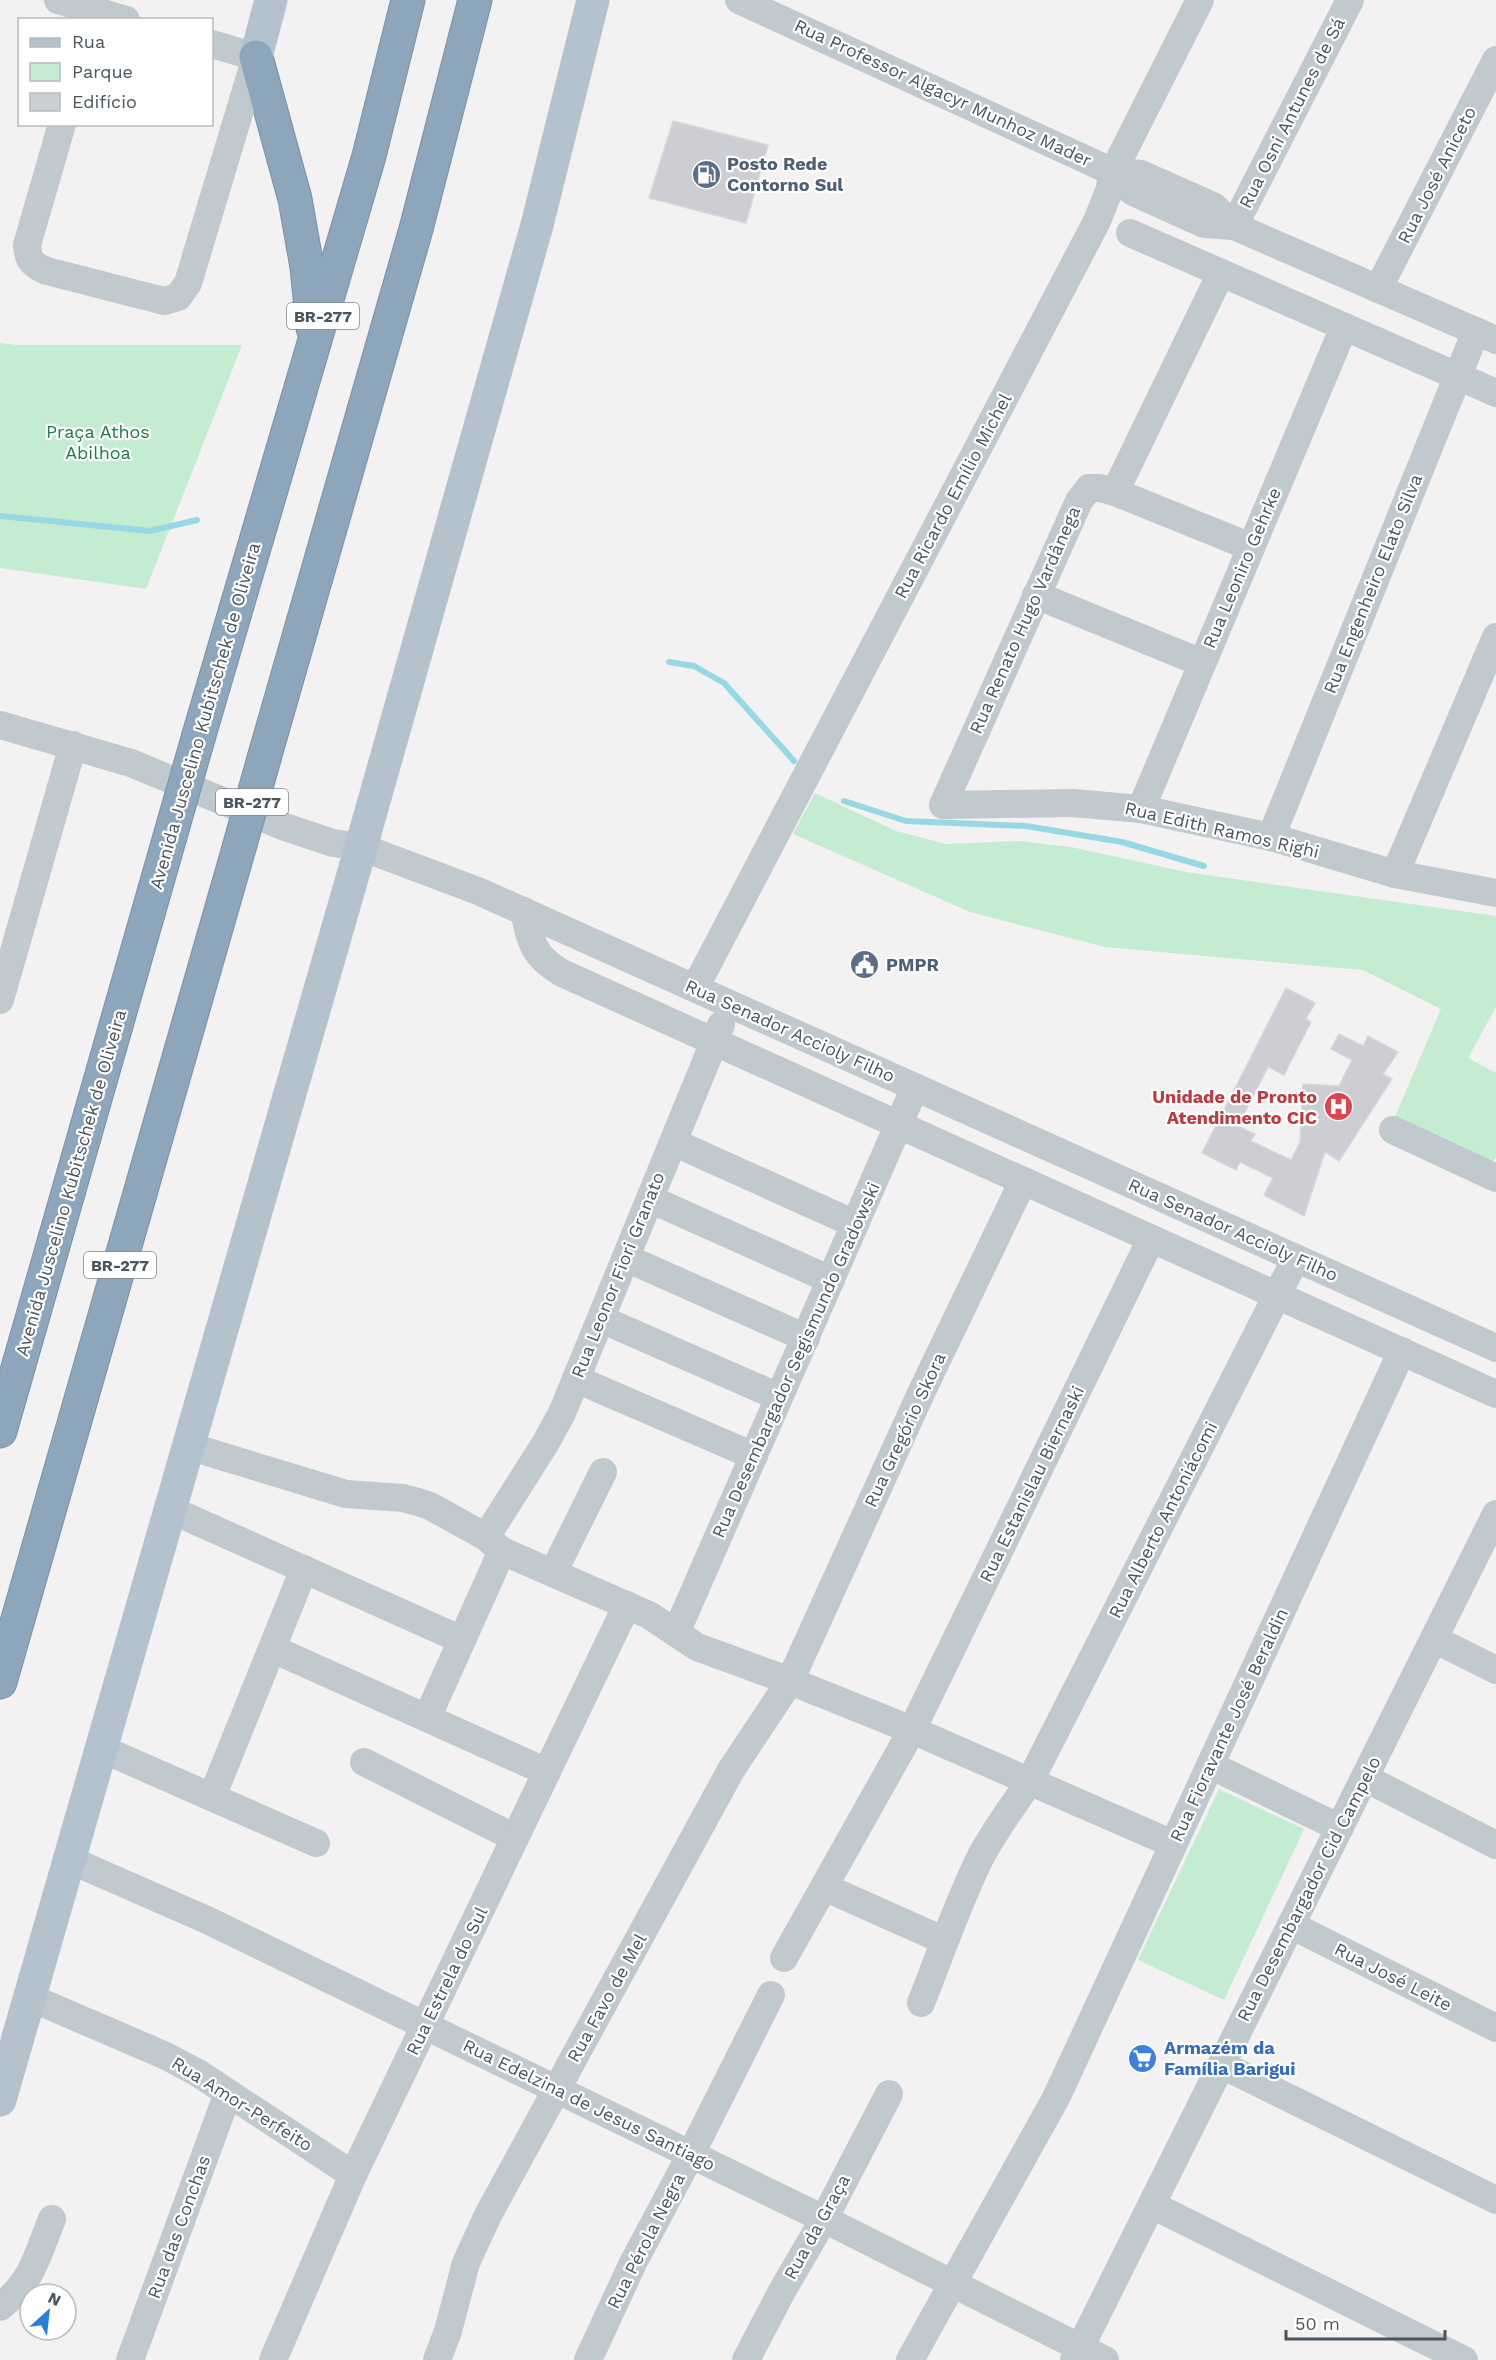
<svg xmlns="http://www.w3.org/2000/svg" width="1496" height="2360" viewBox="0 0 1496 2360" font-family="'Work Sans',sans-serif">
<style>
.green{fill:#c4ecd1}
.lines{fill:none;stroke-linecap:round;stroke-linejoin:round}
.stream{stroke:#95d9e5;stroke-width:6}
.building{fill:#ccced3;stroke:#d6d8dc;stroke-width:1.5}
.highway-casing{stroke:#7991a7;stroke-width:35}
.minor{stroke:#c0c9ce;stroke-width:28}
.major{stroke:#b3c2cd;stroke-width:33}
.highway{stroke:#8da6bb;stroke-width:33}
.highway-bridge-casing{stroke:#7991a7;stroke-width:35;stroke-linecap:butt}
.highway-bridge{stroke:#8da6bb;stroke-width:33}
.labels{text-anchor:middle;stroke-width:4.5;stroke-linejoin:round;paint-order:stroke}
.shield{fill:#fff;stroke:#80888e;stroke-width:1.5}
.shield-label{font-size:16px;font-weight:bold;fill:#4a555d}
.street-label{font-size:18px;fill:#4a555d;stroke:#fff}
.service-label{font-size:18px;font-weight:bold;fill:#4e5e75;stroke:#fff;text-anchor:start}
.park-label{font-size:18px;fill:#207a48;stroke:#fff}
.health-label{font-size:18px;font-weight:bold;fill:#be3a42;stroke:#fff;text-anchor:end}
.shop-label{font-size:18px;font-weight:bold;fill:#366cbe;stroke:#fff;text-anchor:start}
</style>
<rect width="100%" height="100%" fill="#f3f1f1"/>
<g class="green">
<path d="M0,343L17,345H242L146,589L0,568Z"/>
<path d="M815,793L896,831L946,844L1019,841L1071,847L1186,872L1496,916V1007L1468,1058L1496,1073V1157L1492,1165L1394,1119L1441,1009L1363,970L1105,947L970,912L793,834Z"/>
<path d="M1219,1789L1304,1829L1224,2000L1138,1960Z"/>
</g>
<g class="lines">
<g class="stream">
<path d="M0,516L150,531L197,520"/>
<path d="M669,662L694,666L724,683L794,761"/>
<path d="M844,801L906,821L1026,826L1122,842L1204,866"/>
</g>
</g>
<g class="building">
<path d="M673,121L768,145L746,223L649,198Z"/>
<path d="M1286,988L1315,1003L1306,1019L1311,1022L1284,1075L1268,1067L1238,1126L1255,1134L1251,1141L1291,1160L1300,1142L1303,1084L1339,1086L1352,1060L1331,1049L1339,1034L1363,1046L1368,1036L1398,1052L1383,1074L1392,1079L1339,1161L1325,1152L1304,1216L1264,1195L1273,1178L1240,1162L1236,1170L1202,1153Z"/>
</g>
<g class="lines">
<defs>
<g id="highway">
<path d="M256,57L295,199L307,267L313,328"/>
<path d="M199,735L369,156L408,0"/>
<path d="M265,755L416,229L475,0"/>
<path d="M0,1431L173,826"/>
<path d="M0,1682L239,848"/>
</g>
</defs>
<use href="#highway" class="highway-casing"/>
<g class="minor">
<path d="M58,0L126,20"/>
<path d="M739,0L1113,172L1141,174L1213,206L1234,226"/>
<path d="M62,124L27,245C28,260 33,266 47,271L164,301L178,297L188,283L256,57L212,44"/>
<path d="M1113,172L1133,192L1204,224L1234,226L1496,340"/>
<path d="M1234,226L1350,0"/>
<path d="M1130,233L1496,393"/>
<path d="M1221,273L1115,492L1100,488H1089L1079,501L943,805L1073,803L1141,809L1271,837L1395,874L1496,893"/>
<path d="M1378,289L1496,60"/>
<path d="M1115,492L1251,547"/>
<path d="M1036,595L1202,663"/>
<path d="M0,725L131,763L285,827L333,843L361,847L478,891L1496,1348"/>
<path d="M1141,809L1344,327"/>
<path d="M1271,837L1476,331"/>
<path d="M1395,874L1496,637"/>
<path d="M524,911C531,943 533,956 562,973L1496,1394"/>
<path d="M695,988L1097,221L1109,191L1113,172L1200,0"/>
<path d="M0,1000L73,745"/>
<path d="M1393,1130L1496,1178"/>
<path d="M673,1142L855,1224"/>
<path d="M650,1199L831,1280"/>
<path d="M626,1258L806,1338"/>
<path d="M601,1319L779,1397"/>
<path d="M576,1379L754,1456"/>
<path d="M188,1446L346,1494L403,1498L418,1502L430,1506L486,1537L502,1551L649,1615L697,1647L790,1681L912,1730L1173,1844"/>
<path d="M169,1509L462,1640"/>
<path d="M486,1537L545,1444L562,1413L721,1025"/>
<path d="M553,1573L603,1472"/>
<path d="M676,1633L915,1087"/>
<path d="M1434,1639L1496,1670"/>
<path d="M273,1649L547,1772"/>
<path d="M427,1718L502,1551"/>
<path d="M100,1748L316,1843"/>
<path d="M364,1762L515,1838"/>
<path d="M1210,1765L1340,1828"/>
<path d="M1365,1778L1496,1845"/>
<path d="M212,1797L304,1569"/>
<path d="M68,1859L207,1920L824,2219L1105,2360"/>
<path d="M824,1887L945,1941"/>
<path d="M1291,1925L1496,2028"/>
<path d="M784,1958L912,1730L1151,1239"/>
<path d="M29,1997L166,2056L198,2073L353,2175"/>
<path d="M921,2003C940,1955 957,1905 980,1858C994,1831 1013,1806 1030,1781L1296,1258"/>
<path d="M1222,2065L1496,2200"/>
<path d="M1152,2205L1464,2360"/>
<path d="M0,2307C33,2281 37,2256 52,2219"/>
<path d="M130,2360L228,2093"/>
<path d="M273,2360L353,2175L627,1605"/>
<path d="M437,2360L448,2331L466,2263L488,2215L731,1770L790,1681L922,1391L1023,1181"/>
<path d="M588,2360L633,2263L691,2154L771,1995"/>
<path d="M746,2360L782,2291L824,2219L889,2094"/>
<path d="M910,2360L1056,2098L1402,1351"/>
<path d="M1074,2360L1496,1514"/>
</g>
<g class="major">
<path d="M256,57L271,0"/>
<path d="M0,2100L361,847L537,225L593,0"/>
</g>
<use href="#highway" class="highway"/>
<defs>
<g id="highway-bridge">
<path d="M173,826L199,735"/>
<path d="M239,848L265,755"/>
</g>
</defs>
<use href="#highway-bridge" class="highway-bridge-casing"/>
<use href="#highway-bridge" class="highway-bridge"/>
</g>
<defs>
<symbol id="fuel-disc" viewBox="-11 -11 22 22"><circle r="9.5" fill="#5c6f8a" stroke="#fff"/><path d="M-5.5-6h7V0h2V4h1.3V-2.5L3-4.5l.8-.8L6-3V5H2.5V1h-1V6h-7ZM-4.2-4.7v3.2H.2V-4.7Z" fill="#fff"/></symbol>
<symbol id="civic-disc" viewBox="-11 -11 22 22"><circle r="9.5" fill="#5c6f8a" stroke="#fff"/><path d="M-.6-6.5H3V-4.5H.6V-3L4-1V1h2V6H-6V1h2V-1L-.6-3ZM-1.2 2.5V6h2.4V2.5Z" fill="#fff"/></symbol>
<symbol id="hospital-disc" viewBox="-11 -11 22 22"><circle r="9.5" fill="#e0444e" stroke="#fff"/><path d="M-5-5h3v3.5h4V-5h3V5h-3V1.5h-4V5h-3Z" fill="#fff"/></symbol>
<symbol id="supermarket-disc" viewBox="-11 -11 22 22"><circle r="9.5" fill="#3f7fe0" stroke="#fff"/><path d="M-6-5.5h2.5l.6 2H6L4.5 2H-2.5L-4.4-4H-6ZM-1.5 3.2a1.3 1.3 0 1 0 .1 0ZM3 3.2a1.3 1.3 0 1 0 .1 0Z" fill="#fff"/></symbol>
</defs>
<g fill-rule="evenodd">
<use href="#fuel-disc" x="690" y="158" width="33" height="33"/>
<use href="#civic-disc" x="848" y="948" width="33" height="33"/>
<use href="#hospital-disc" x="1322" y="1090" width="33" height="33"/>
<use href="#supermarket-disc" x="1126" y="2042" width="33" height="33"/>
</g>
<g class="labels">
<g class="shield">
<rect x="287" y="303" width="72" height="26" rx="4.5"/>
<rect x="216" y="789" width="72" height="26" rx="4.5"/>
<rect x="84" y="1252" width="72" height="26" rx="4.5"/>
</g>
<g class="shield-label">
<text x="323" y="322">BR-277</text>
<text x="252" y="808">BR-277</text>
<text x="120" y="1271">BR-277</text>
</g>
<g class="street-label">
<text transform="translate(943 93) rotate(25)" y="6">Rua Professor Algacyr Munhoz Mader</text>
<text transform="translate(1292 113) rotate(-63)" y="6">Rua Osni Antunes de Sá</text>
<text transform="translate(1437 175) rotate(-63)" y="6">Rua José Aniceto</text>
<text transform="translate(953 496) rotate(-62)" y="6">Rua Ricardo Emílio Michel</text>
<text transform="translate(1242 568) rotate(-67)" y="6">Rua Leoniro Gehrke</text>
<text transform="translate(1373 584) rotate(-68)" y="6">Rua Engenheiro Elato Silva</text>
<text transform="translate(1025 620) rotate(-66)" y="6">Rua Renato Hugo Vardânega</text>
<text transform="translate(205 716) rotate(-74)" y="6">Avenida Juscelino Kubitschek de Oliveira</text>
<text transform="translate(1222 830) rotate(13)" y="6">Rua Edith Ramos Righi</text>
<text transform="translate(790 1031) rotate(24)" y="6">Rua Senador Accioly Filho</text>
<text transform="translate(71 1183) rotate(-74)" y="6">Avenida Juscelino Kubitschek de Oliveira</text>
<text transform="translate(1233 1230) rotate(24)" y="6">Rua Senador Accioly Filho</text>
<text transform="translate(618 1275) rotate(-68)" y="6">Rua Leonor Fiori Granato</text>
<text transform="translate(796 1360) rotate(-66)" y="6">Rua Desembargador Segismundo Gradowski</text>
<text transform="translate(905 1430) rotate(-65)" y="6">Rua Gregório Skora</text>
<text transform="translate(1032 1484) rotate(-64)" y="6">Rua Estanislau Biernaski</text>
<text transform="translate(1163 1520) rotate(-63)" y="6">Rua Alberto Antoniácomi</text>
<text transform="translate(1229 1725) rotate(-65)" y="6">Rua Fioravante José Beraldin</text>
<text transform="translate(1309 1889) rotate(-63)" y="6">Rua Desembargador Cid Campelo</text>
<text transform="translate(1393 1977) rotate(27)" y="6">Rua José Leite</text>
<text transform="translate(447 1981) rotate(-64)" y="6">Rua Estrela do Sul</text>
<text transform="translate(607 1998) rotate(-61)" y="6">Rua Favo de Mel</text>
<text transform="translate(242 2104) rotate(32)" y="6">Rua Amor-Perfeito</text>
<text transform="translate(589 2105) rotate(26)" y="6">Rua Edelzina de Jesus Santiago</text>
<text transform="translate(179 2227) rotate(-70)" y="6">Rua das Conchas</text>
<text transform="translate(817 2227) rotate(-61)" y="6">Rua da Graça</text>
<text transform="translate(646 2241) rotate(-63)" y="6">Rua Pérola Negra</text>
</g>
<g class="service-label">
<text x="727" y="170">Posto Rede<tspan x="727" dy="21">Contorno Sul</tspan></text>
<text x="886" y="971">PMPR</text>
</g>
<g class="park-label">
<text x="98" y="438">Praça Athos<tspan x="98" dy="21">Abilhoa</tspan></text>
</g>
<g class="health-label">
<text x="1317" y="1103">Unidade de Pronto<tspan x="1317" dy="21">Atendimento CIC</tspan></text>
</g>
<g class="shop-label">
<text x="1164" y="2054">Armazém da<tspan x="1164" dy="21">Família Barigui</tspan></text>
</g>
</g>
<rect x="18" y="18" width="195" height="108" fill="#ffffff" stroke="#b7bbbe" stroke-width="1.5"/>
<rect x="30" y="38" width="30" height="9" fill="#b3c2cd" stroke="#b7bbbe" stroke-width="1.5"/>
<text x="72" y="48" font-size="18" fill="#4a555d">Rua</text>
<rect x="30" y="63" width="30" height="18" fill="#c4ecd1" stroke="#b7bbbe" stroke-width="1.5"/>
<text x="72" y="78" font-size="18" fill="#4a555d">Parque</text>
<rect x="30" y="93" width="30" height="18" fill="#ccced3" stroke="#b7bbbe" stroke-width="1.5"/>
<text x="72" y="108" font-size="18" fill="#4a555d">Edifício</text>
<g transform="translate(48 2312) rotate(27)"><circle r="28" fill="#ffffff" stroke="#b7bbbe" stroke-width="1.5"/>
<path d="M0-4.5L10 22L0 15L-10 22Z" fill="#297ed6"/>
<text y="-9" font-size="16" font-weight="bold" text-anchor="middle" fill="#4a555d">N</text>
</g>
<path d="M1286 2330v9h159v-9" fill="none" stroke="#4a555d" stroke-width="3"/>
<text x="1295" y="2330" font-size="18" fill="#4a555d" stroke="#ffffff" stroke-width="4.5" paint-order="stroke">50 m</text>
</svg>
